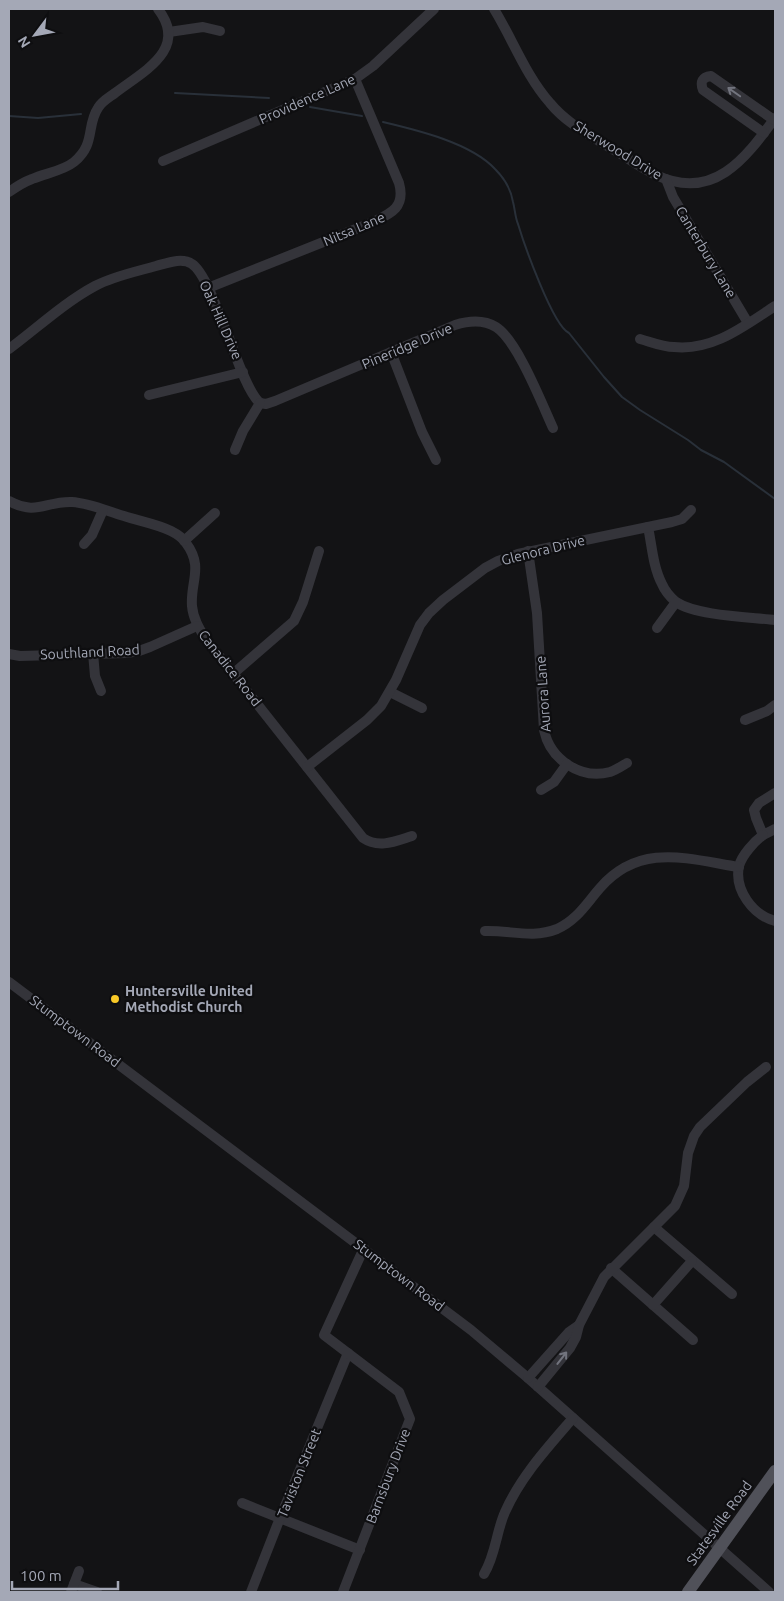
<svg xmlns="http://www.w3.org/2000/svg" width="784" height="1601" viewBox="0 0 784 1601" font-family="Ubuntu,sans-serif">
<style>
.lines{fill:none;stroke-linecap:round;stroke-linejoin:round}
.stream{stroke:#293039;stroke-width:2}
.minor{stroke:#34343a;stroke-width:10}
.major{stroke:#505159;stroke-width:12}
.oneway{stroke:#72747e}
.poi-dot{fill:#f9c927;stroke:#0e0e10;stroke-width:2}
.labels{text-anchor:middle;stroke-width:4.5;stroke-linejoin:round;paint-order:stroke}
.street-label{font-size:14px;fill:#a4a8b6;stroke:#0e0e10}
.poi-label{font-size:14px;font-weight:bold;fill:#a4a8b6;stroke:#0e0e10;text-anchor:start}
</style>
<rect width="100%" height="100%" fill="#131315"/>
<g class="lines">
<g class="stream">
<path d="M175,93L269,98"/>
<path d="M310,107L362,116"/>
<path d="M9,116L38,118L81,114"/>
<path d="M383,122C417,130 471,143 495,169C504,178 511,189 513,202C515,209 515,217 518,224C524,244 553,326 569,333L604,377L622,397L640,410L688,440L701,450L724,462L775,499"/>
</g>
<g class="minor">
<path d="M494,9C513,40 526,76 550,103C567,124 592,136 614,150C628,158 641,168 656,175C713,202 745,159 775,118"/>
<path d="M169,32L203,27L220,31"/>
<path d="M764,133L703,90C700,82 702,77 711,76L774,120"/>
<path d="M163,161L355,79L373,66L434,9"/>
<path d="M666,179L673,197L748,323"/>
<path d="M9,192C16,187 24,182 32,179C46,173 63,171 74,162C96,144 86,126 98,108C102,101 110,97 115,93C144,71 189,49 158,9"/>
<path d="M208,288L371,223C390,214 406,208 399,183L355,79"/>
<path d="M640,339C651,342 662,347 674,347C713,351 744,326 775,306"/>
<path d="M9,349C36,329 65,302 95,286C114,276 135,272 156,266C167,263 182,257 192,264C206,273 222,322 229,338C235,354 248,393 260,403"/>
<path d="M391,352L422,432L436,460"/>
<path d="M149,395L243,372"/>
<path d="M260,403L266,404L275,401L455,325C468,321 483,319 496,327C517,340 542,404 553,428"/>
<path d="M235,450L243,431L260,403"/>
<path d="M9,501C37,516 45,501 72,502C89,503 107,511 124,516C139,521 157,524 171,531C177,534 183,538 186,543C204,567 190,582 192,606C193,618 199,628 205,638L363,838C379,849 396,841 412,836"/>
<path d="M648,527C652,546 653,567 662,584C665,591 670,597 676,602C697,616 750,617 775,620"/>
<path d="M184,541L215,513"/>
<path d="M84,544L92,535L103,510"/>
<path d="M528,551L537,613L544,730C550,759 580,780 610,772C616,770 622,766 627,763"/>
<path d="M657,628L676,602"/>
<path d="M93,653L95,676L101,691"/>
<path d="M9,654L20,656L127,653L139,651L150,647L197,626"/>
<path d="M234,673L294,621L303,602L319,551"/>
<path d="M390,692L422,708"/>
<path d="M745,720L767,711L775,705"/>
<path d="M307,767L367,720L381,706L396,680L420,625L429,613L443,600L485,568L498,561L518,554L672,522L682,519L691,510"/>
<path d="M541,790L554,782L567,764"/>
<path d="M775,793L759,803L754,810L756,818L763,835L775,829"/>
<path d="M763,835C754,842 742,855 739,866C734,890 753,915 775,921"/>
<path d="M485,931C510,930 532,939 557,929C577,920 586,904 600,888C640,842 688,859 739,867"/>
<path d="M9,982L471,1330L528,1378L769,1592"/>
<path d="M654,1227L732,1294"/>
<path d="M611,1268L693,1340"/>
<path d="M653,1305L692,1261"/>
<path d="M528,1378L569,1332L579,1325"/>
<path d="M538,1387L570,1348L576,1337L579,1325L604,1277L675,1206L684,1186L688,1153L694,1136L700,1127L747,1082L766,1067"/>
<path d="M242,1503L360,1550"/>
<path d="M484,1574C496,1554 496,1532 505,1512C521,1476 548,1447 573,1418"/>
<path d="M74,1584L97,1592"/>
<path d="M71,1592L79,1571"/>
<path d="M251,1592L280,1518L348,1353"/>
<path d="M343,1592L410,1419L399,1392L324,1335L364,1248"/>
</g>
<path class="major" d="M688,1592L775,1471"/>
</g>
<defs><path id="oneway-shaft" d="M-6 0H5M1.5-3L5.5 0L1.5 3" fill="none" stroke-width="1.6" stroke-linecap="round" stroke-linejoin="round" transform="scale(1.25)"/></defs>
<g class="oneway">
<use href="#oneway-shaft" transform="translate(734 92) rotate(-145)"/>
<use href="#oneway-shaft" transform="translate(562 1358) rotate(-52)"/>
</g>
<circle class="poi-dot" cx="115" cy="999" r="5"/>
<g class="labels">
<g class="street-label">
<text transform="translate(307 99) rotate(-24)" y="5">Providence Lane</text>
<text transform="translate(618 150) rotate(31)" y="5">Sherwood Drive</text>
<text transform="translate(354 229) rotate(-23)" y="5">Nitsa Lane</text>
<text transform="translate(706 252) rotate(59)" y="5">Canterbury Lane</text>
<text transform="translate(221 320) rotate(66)" y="5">Oak Hill Drive</text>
<text transform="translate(407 346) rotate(-23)" y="5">Pineridge Drive</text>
<text transform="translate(543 550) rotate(-14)" y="5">Glenora Drive</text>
<text transform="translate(90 652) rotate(-3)" y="5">Southland Road</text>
<text transform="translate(230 668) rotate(52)" y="5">Canadice Road</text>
<text transform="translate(543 694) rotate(-94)" y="5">Aurora Lane</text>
<text transform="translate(75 1031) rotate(37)" y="5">Stumptown Road</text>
<text transform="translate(399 1275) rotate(37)" y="5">Stumptown Road</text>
<text transform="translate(299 1473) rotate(-68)" y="5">Taviston Street</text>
<text transform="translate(388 1476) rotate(-69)" y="5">Barnsbury Drive</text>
<text transform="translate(719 1523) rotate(-54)" y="5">Statesville Road</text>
</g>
<g class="poi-label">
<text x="125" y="996">Huntersville United<tspan x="125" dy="16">Methodist Church</tspan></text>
</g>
</g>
<rect width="784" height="1601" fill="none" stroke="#a4a8b6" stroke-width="20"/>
<g transform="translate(35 35) rotate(238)" stroke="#0e0e10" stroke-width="4" paint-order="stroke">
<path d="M0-4L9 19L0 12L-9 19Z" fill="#a4a8b6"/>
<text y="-8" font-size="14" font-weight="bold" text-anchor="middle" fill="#a4a8b6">N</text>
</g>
<path d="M12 1581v8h106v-8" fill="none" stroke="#a4a8b6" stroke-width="2.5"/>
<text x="20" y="1581" font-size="15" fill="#a4a8b6" stroke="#0e0e10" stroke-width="4" paint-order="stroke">100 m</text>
</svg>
